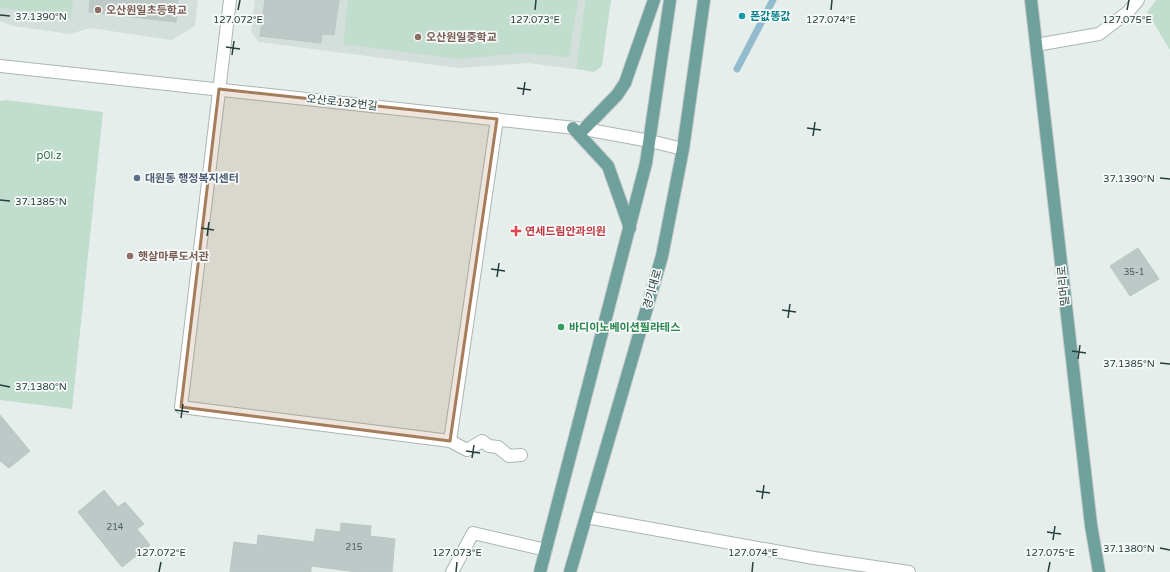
<svg xmlns="http://www.w3.org/2000/svg" width="1170" height="572" viewBox="0 0 1170 572" font-family="'Varela Round','Noto Sans KR',sans-serif">
<style>
.built{fill:#d4dedb}
.green{fill:#c1ddce}
.lines{fill:none;stroke-linecap:round;stroke-linejoin:round}
.stream{stroke:#93bbce;stroke-width:7}
.building{fill:#bcc9c6;stroke:#b9c7c4}
.minor-casing{stroke:#a9b6b4;stroke-width:14}
.major-casing{stroke:#c2c9c9;stroke-width:14}
.minor{stroke:#fff;stroke-width:12}
.major{stroke:#6ea09c;stroke-width:12}
.marked{fill:#a57d5a;fill-opacity:0.2;stroke:#a57d5a;stroke-width:3;stroke-linejoin:round}
.ticks{fill:none;stroke:#263f3d;stroke-width:1.5}
.education-dot{fill:#8d6e63;stroke:#f7faf9;stroke-width:1.5}
.culture-dot{fill:#0f9aa8;stroke:#f7faf9;stroke-width:1.5}
.service-dot{fill:#5c6f8a;stroke:#f7faf9;stroke-width:1.5}
.health-dot{fill:#e0444e;stroke:#f7faf9;stroke-width:1.5}
.leisure-dot{fill:#2e9e5b;stroke:#f7faf9;stroke-width:1.5}
.labels{text-anchor:middle;stroke-width:3.5;stroke-linejoin:round;paint-order:stroke}
.number-label{font-size:9px;fill:#4c625f}
.education-label{font-size:11px;font-weight:bold;fill:#785e54;stroke:#f7faf9;text-anchor:start}
.culture-label{font-size:11px;font-weight:bold;fill:#0d838f;stroke:#f7faf9;text-anchor:start}
.street-label{font-size:11px;fill:#263f3d;stroke:#f7faf9}
.park-label{font-size:11px;fill:#337457;stroke:#f7faf9}
.service-label{font-size:11px;font-weight:bold;fill:#4e5e75;stroke:#f7faf9;text-anchor:start}
.health-label{font-size:11px;font-weight:bold;fill:#be3a42;stroke:#f7faf9;text-anchor:start}
.leisure-label{font-size:11px;font-weight:bold;fill:#27864d;stroke:#f7faf9;text-anchor:start}
.ticks-label{font-size:10px;text-anchor:middle;fill:#263f3d;stroke:#f7faf9;stroke-width:3.5;stroke-linejoin:round;paint-order:stroke}
</style>
<rect width="100%" height="100%" fill="#e6eeec"/>
<g class="built">
<path d="M0,0H198L195,26L172,40L90,28L70,34L13,26L0,21Z"/>
<path d="M255,0H585L576,69L527,63L459,68L259,42L251,31Z"/>
</g>
<g class="green">
<path d="M0,0H73L71,18L0,8Z"/>
<path d="M348,0H578L569,57L523,53L458,59L343,44Z"/>
<path d="M585,0H611L602,66L594,72L576,69Z"/>
<path d="M1156,0H1170V50L1147,12Z"/>
<path d="M6,100L103,112L72,409L0,400V101Z"/>
</g>
<g class="lines">
<path class="stream" d="M737,69L773,0"/>
</g>
<g class="building">
<path d="M90,0H178L176,22L89,12Z"/>
<path d="M265,0H339L334,35L322,34L321,43L260,36Z"/>
<path d="M1138,248L1159,279L1130,296L1110,266Z"/>
<path d="M0,415L30,451L9,468L0,461Z"/>
<path d="M104,490L118,507L125,502L144,524L137,529L150,545L122,567L78,512Z"/>
<path d="M341,523L371,526L370,536L395,539L392,572H357L311,566V572H230L234,542L257,545L258,535L314,542L316,529L340,532Z"/>
</g>
<g class="lines">
<defs>
<g id="minor">
<path d="M230,0L181,407L450,441L497,119"/>
<path d="M1036,45L1099,34L1128,12L1138,0"/>
<path d="M0,66L584,129L650,141L683,149"/>
<path d="M450,441L467,450L482,441L489,446L498,447L509,456L521,455"/>
<path d="M586,517L814,558L909,572"/>
<path d="M452,572L473,533L546,550"/>
</g>
<g id="major">
<path d="M1031,0L1091,525L1099,572"/>
<path d="M573,128L608,166L630,228"/>
<path d="M584,129L617,95L625,83L654,0"/>
<path d="M540,572L646,163L670,0"/>
<path d="M570,572L662,256L683,149L704,0"/>
</g>
</defs>
<use href="#minor" class="minor-casing"/>
<use href="#major" class="major-casing"/>
<use href="#minor" class="minor"/>
<use href="#major" class="major"/>
</g>
<path class="marked" d="M219,89L497,119L450,441L181,407Z"/>
<path class="ticks" d="M238,10L240,0M535,10L536,0M831,10L832,0M1127,10L1129,0M0,15L10,16M226,47L240,49M232,55L234,41M517,88L531,90M523,95L525,82M807,128L821,130M813,136L815,122M1160,178L1170,179M0,200L10,201M201,228L214,230M207,236L209,222M491,269L505,271M497,277L499,263M782,310L796,312M788,318L790,304M1072,351L1086,353M1078,359L1080,345M1160,363L1170,364M0,385L10,387M175,410L189,412M181,418L183,404M466,451L480,453M472,458L474,445M756,491L770,493M762,499L764,485M1047,532L1061,534M1053,540L1055,526M1160,548L1170,550M159,572L161,562M456,572L457,562M752,572L753,562M1048,572L1050,562"/>
<g class="education-dot">
<circle cx="98" cy="10" r="4"/>
<circle cx="418" cy="37" r="4"/>
<circle cx="130" cy="256" r="4"/>
</g>
<circle class="culture-dot" cx="742" cy="16" r="4"/>
<circle class="service-dot" cx="137" cy="178" r="4"/>
<path class="health-dot" d="M514 225h4v4h4v4h-4v4h-4v-4h-4v-4h4z"/>
<circle class="leisure-dot" cx="561" cy="327" r="4"/>
<g class="labels">
<g class="number-label">
<text x="1134" y="275">35-1</text>
<text x="115" y="530">214</text>
<text x="354" y="550">215</text>
</g>
<g class="education-label">
<text x="106" y="14">오산원일초등학교</text>
<text x="426" y="41">오산원일중학교</text>
<text x="138" y="260">햇살마루도서관</text>
</g>
<g class="culture-label">
<text x="750" y="20">폰값똥값</text>
</g>
<g class="street-label">
<text transform="translate(342 102) rotate(6)" y="4">오산로132번길</text>
<text transform="translate(1063 286) rotate(-96)" y="4">밀머리로</text>
<text transform="translate(652 289) rotate(-74)" y="4">경기대로</text>
</g>
<g class="park-label">
<text x="49" y="159">p0l.z</text>
</g>
<g class="service-label">
<text x="145" y="182">대원동 행정복지센터</text>
</g>
<g class="health-label">
<text x="525" y="235">연세드림안과의원</text>
</g>
<g class="leisure-label">
<text x="569" y="331">바디이노베이션필라테스</text>
</g>
</g>
<g class="ticks-label">
<text x="41" y="20">37.1390°N</text>
<text x="238" y="23">127.072°E</text>
<text x="535" y="23">127.073°E</text>
<text x="831" y="23">127.074°E</text>
<text x="1127" y="23">127.075°E</text>
<text x="1129" y="182">37.1390°N</text>
<text x="41" y="205">37.1385°N</text>
<text x="1129" y="367">37.1385°N</text>
<text x="41" y="390">37.1380°N</text>
<text x="1129" y="552">37.1380°N</text>
<text x="161" y="556">127.072°E</text>
<text x="457" y="556">127.073°E</text>
<text x="753" y="556">127.074°E</text>
<text x="1050" y="556">127.075°E</text>
</g>
</svg>
